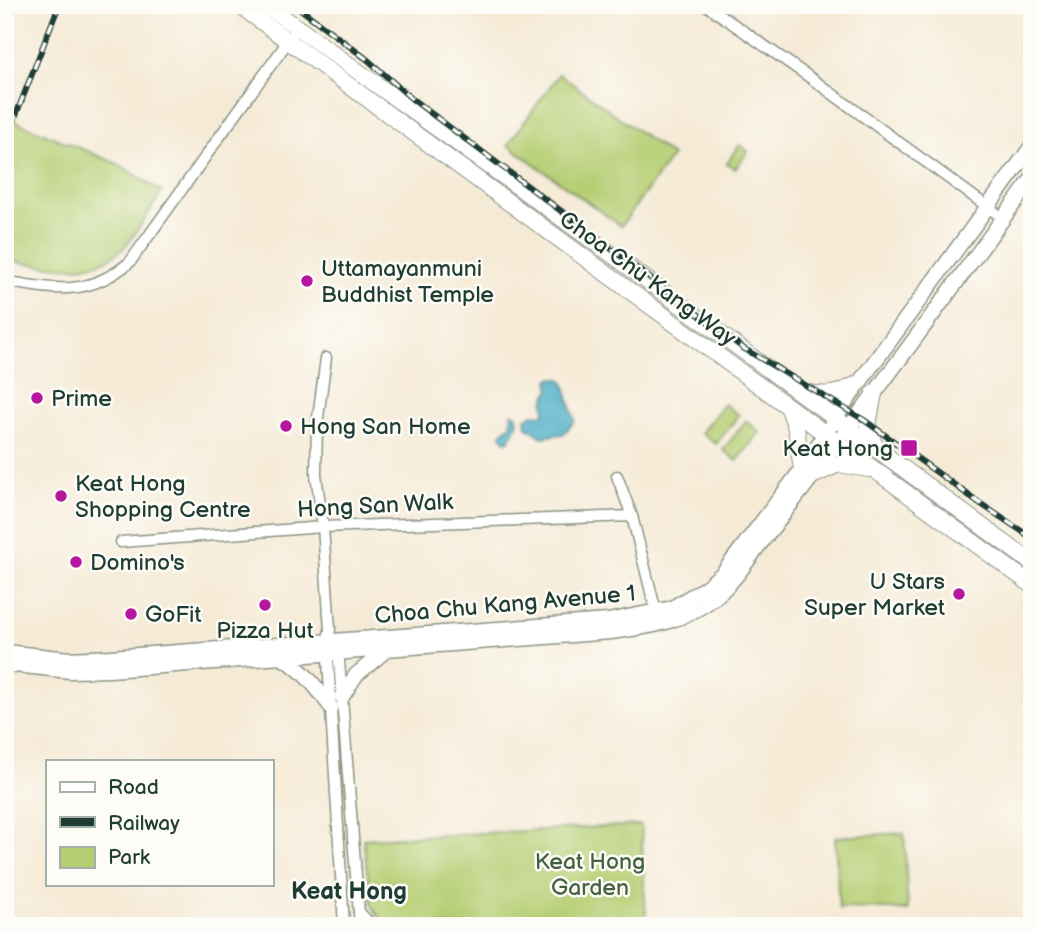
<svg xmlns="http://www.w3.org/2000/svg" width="1037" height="931" viewBox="0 0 1037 931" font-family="'Balsamiq Sans',sans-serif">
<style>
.green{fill:#b6ce73;stroke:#6a8654;stroke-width:2}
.water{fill:#44aac4;stroke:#32747c;stroke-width:2}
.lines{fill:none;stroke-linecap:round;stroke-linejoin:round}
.minor-casing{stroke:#8a9484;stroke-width:13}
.tertiary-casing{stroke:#8a9484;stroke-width:17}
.secondary-casing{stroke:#8a9484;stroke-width:18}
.minor{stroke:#fff;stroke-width:10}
.tertiary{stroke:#fff;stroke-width:14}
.secondary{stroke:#fff;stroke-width:16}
.rail-casing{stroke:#1f3d34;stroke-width:6}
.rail{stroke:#fdfcf7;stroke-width:3.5;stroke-dasharray:10;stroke-linecap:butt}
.poi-dot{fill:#b5179e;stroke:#fdfcf7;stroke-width:2.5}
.labels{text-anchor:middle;stroke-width:5;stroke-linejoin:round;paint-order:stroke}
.poi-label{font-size:23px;fill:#1f3d34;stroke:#fdfcf7;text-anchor:start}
.street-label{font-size:23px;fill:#1f3d34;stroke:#fdfcf7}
.park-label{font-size:23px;fill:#456144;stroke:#fdfcf7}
.neighbourhood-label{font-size:24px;font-weight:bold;fill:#1f3d34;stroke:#fdfcf7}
</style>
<rect width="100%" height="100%" fill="#fdfcf7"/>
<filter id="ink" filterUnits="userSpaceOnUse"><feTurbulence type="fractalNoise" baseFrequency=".0143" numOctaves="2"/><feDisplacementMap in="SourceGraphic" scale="14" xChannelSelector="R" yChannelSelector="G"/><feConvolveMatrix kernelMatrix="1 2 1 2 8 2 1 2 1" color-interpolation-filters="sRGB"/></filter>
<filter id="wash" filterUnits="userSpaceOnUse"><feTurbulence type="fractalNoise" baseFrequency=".00686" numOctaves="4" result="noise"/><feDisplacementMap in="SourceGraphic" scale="28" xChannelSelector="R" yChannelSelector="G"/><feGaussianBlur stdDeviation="1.57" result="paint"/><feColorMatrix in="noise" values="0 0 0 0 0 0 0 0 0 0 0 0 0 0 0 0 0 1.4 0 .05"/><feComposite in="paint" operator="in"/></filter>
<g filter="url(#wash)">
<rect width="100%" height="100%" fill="#f5ead5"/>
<g class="green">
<path d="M559,74L672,156L621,226L508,145Z"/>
<path d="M5,117L118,164L162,192C152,206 134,240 121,250C89,278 43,265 5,260Z"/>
<path d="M740,145L748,151L735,169L727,163Z"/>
<path d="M724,404L739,415L716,444L701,433Z"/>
<path d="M746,421L760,432L737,461L723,450Z"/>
<path d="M641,825L646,918L490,926H390L378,916L372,906L363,839Z"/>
<path d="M904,833L908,911L891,909L839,908L835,837Z"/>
</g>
<g class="water">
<path d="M551,378L561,379L564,382L575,421L563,434L542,437L527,427L526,418L533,414L541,415L545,412L544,401L550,389L549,380Z"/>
<path d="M512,413L517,415L518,425L509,440L506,441L501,436V433L511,425Z"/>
</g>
</g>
<g filter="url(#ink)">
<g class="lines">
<defs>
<g id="minor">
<path d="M706,5L812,79L1003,218"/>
<path d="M5,281C55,290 88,297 130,262L291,37"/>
<path d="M326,358L317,425L316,474L323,527L330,630L327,643L344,926"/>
<path d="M617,476L632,516L657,616"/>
<path d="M121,542L323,527L632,516"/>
<path d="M338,648L360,926"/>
<path d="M359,912L372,926"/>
<path d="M852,926H880"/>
</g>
<g id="tertiary">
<path d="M5,652L69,659L110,657L608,621L672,608L705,588L723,573L802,469L859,383L1032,146"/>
<path d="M284,659C305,671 317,688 331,707"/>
<path d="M5,664L70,671L110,670L611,632C649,627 684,622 715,597C731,584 744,566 756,549C774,526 791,504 808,482C884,382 958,280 1032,179"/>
<path d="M342,697L356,675L385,651"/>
</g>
<g id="secondary">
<path d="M239,5L1032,585"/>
<path d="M266,5L621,261L1032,563"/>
<path d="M804,392C828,397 837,395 859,383"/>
<path d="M874,393L868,425L875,447"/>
<path d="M789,409L796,428L802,469"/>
<path d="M812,476L839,464L868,469"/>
</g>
</defs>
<use href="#minor" class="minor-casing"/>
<use href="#tertiary" class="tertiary-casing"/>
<use href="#secondary" class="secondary-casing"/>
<use href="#minor" class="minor"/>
<use href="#tertiary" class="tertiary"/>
<use href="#secondary" class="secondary"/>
<defs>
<g id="rail">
<path d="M295,5L368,60L412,99L743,348L864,420L981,504L1032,538"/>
<path d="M5,143L59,5"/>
</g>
</defs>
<use href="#rail" class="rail-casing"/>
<use href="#rail" class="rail"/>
</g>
</g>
<g class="poi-dot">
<circle cx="307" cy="281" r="7"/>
<circle cx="37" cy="398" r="7"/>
<circle cx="286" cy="426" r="7"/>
<rect x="900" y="439" width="18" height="18" rx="3.5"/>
<circle cx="61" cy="496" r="7"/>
<circle cx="76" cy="562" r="7"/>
<circle cx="959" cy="594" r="7"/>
<circle cx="265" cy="605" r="7"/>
<circle cx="131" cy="614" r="7"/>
</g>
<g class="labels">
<g class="poi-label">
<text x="321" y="276">Uttamayanmuni<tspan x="321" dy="26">Buddhist Temple</tspan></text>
<text x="51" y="406">Prime</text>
<text x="300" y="434">Hong San Home</text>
<text x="893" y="456" text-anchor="end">Keat Hong</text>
<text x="75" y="491">Keat Hong<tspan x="75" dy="26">Shopping Centre</tspan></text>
<text x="90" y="570">Domino's</text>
<text x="945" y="589" text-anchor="end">U Stars<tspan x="945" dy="26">Super Market</tspan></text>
<text x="145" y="622">GoFit</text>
<text x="265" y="638" text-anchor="middle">Pizza Hut</text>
</g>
<g class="street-label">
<text transform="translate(648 278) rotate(36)" y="8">Choa Chu Kang Way</text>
<text transform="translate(375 505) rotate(-3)" y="8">Hong San Walk</text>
<text transform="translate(505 604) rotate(-5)" y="8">Choa Chu Kang Avenue 1</text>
</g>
<g class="park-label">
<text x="590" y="869">Keat Hong<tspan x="590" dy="26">Garden</tspan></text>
</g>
<g class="neighbourhood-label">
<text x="349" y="899">Keat Hong</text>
</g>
</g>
<rect width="1037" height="931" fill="none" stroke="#fdfcf7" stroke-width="28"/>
<rect x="46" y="760" width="228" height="126" fill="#fdfcf7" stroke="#a4b0a9" stroke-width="2"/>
<rect x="60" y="782" width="35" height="10" fill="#ffffff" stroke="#a4b0a9" stroke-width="2"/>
<text x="108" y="794" font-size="21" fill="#1f3d34">Road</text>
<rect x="60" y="817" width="35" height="10" fill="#1f3d34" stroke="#a4b0a9" stroke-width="2"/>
<text x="108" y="830" font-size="21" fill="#1f3d34">Railway</text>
<rect x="60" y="847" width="35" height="21" fill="#b6ce73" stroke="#a4b0a9" stroke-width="2"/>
<text x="108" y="864" font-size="21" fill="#1f3d34">Park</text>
</svg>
